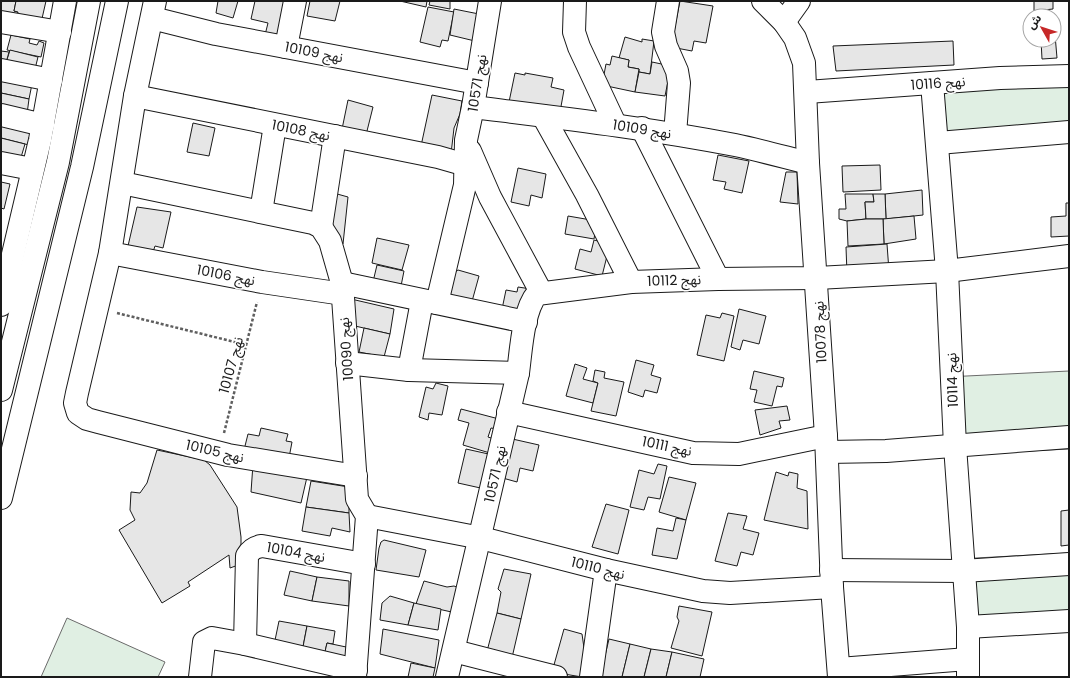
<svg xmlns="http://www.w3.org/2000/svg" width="1070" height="678" viewBox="0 0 1070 678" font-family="Poppins,'Noto Sans Arabic',sans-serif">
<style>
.green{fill:#e0efe3;stroke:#6a6a6a}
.building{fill:#e6e6e6;stroke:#1a1a1a}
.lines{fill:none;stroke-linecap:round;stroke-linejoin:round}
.minor-casing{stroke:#1a1a1a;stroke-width:24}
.highway-casing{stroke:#1a1a1a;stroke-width:24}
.path{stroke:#5f5f5f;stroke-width:2.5;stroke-dasharray:3 2;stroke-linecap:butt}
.minor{stroke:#fff;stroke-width:22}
.highway{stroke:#fff;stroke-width:22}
.labels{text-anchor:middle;stroke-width:3;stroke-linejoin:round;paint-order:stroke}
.street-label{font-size:14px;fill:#1a1a1a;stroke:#fff}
</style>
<rect width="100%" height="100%" fill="#fff"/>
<g class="green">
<path d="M1069,83V142L934,151L930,93Z"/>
<path d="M1069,371V449L949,455L946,377Z"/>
<path d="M1069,553V630L961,636L957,559Z"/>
<path d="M67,618L165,662L158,677H41Z"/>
</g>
<g class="building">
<path d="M1,1H16L14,11L18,12L17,18L1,15Z"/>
<path d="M16,1H46L41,23L17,18L18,12L14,11Z"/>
<path d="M218,1H238L233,18L216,13Z"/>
<path d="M255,1H289L281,43L264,39L268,23L251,19Z"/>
<path d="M310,1H340L335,21L307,16Z"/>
<path d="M400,1H427L426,7Z"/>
<path d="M430,1H450V9L429,5Z"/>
<path d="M680,1L713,6L706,43L694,41L692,51L671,47Z"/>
<path d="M1034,1H1053V9L1034,11Z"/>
<path d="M428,7L454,12L448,41L442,40L440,47L420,42Z"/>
<path d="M454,9L484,15L479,42L450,35Z"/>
<path d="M1054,23L1057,58L1042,59L1041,40H1054Z"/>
<path d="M11,35L30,39L29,43L37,45L39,41L44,43L41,57L7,50Z"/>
<path d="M625,37L642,42V39L654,41L650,74L639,72V69L628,67L629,60L619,58Z"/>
<path d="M953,41L954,65L836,71L833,46Z"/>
<path d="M10,50L38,57L34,73L5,66Z"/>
<path d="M1,51L9,52L5,66L1,65Z"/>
<path d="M612,56L629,60L628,67L639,69L635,92L602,85L606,64L610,65Z"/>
<path d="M652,62L671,66L665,96L635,92L639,72L650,74Z"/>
<path d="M515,73L525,75V73L553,78L551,87L564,90L560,112L509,102Z"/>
<path d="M1,78L32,84L29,99L1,93Z"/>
<path d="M1,93L29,99L27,114L1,108Z"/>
<path d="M432,95L462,101L460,114L454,128L451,154L421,146Z"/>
<path d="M348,100L373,107L365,139L341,134Z"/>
<path d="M1,122L31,130L29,145L1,138Z"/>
<path d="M193,123L215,128L209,156L187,152Z"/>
<path d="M1,138L25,144L19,164L1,159Z"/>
<path d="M718,155L749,161L742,193L724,189L726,182L713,180Z"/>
<path d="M880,165L881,190L843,192L842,166Z"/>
<path d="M518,168L546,174L542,198L531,195L529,206L511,202Z"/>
<path d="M786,172H797L798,204L780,202Z"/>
<path d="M1,182L10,184L4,209L1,208Z"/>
<path d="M922,190L923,215L886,219L885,194Z"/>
<path d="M330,192L348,197L343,244L341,245L324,221Z"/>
<path d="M845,194H873L874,202H865L866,219L847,221L839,219V209H846Z"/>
<path d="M873,194H885L886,219H866L865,202H874Z"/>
<path d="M1066,203H1069V236L1051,237V217L1066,216Z"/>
<path d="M137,207L171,212L163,248L155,246L152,255L128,246Z"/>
<path d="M568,216L597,221L594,239L565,234Z"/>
<path d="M914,216L916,239L884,244L883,219Z"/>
<path d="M866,219H883L884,244L848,246L847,221Z"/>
<path d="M377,238L409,245L402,270L372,263Z"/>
<path d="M594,240L610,244L602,276L575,269L580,249L591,252Z"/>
<path d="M887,244L889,271L847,274L846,247Z"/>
<path d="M377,265L404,271L400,291L372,286Z"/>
<path d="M458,270L479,276L471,305L448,298L455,272Z"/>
<path d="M518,287L531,289L524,319L501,314L506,290L517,292Z"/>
<path d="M351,299L394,309L390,334L355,326Z"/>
<path d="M739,309L766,316L759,344L743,340L740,350L731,347Z"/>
<path d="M722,313L734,316L724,361L697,355L706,315L720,318Z"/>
<path d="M364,328L390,334L384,357L359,352Z"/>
<path d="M636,360L654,365L651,375L661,378L657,393L645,390L643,397L628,392Z"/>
<path d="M575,364L587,368L583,379L598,383L593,403L566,396Z"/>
<path d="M595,370L605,372L604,378L624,382L616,416L591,411L598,383L593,381Z"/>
<path d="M754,371L784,378L782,387L777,386L772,406L754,402L757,390L750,389Z"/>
<path d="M436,383L448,386L442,415L429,413L428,420L419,417L426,387L433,389Z"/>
<path d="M787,406L790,420L779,421L781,428L760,435L755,410Z"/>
<path d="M461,409L499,419L497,429L491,428L488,437L494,439L490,453L463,445L469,423L458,420Z"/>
<path d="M261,428L288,434L286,441L292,442L288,463L243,454L248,434L259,436Z"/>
<path d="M508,438L539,445L533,471L520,468L517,482L499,477Z"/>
<path d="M466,449L493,455L485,489L458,483Z"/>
<path d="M157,450L204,460L210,465L237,507L241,537V564L230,568L229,555L188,582L190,586L162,603L119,530L135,520L130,510L131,492L140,493L147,483Z"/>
<path d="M253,464L307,477L301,503L251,492Z"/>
<path d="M658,464L667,466L660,499L648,497L644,510L630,507L639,470L654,474Z"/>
<path d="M776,472L788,476L789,472L798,474L797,488L807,491L808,529L764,520Z"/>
<path d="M669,477L696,483L686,520L659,512Z"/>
<path d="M311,481L349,487V513L306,507Z"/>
<path d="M606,504L629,510L618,554L592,547Z"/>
<path d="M306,507L349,513L350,532L332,528L330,536L302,531Z"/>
<path d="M1069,510V545L1061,546V511Z"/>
<path d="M728,513L747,516L743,529L759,533L753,555L741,552L737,566L715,561Z"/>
<path d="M676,518L686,520L677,559L652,555L657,528L673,531Z"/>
<path d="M384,540L426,550L419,577L376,570L379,548L381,542Z"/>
<path d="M504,569L531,574L521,619L497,613L501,592L498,589Z"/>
<path d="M290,571L317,577L312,601L284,595Z"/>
<path d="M317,577L349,581V606L312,601Z"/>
<path d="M424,581L447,587L454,586L462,589L456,613L416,604Z"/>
<path d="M390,596L414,603L408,625L380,620L382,603Z"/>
<path d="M414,603L441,609L438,630L408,625Z"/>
<path d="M679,606L712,612L702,656L671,648L679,621L677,617Z"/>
<path d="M497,613L521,619L511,662L486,655Z"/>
<path d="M279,621L307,626L302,652L274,645Z"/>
<path d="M307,626L335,631L333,644L327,643L324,656L302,652Z"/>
<path d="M383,629L439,640L435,668L380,654Z"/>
<path d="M564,629L582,634L584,648L582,677L552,672Z"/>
<path d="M609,639L630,644L622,677H593L604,660Z"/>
<path d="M327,643L351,648L350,660L324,656Z"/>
<path d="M630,644L651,649L644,677H622Z"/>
<path d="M651,649L672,652L666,677H644Z"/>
<path d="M672,652L704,659L700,677H666Z"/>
<path d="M411,663L435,668L433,677H408Z"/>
</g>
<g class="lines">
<defs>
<g id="minor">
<path d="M155,1L135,96L110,253L77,393L75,403L78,413L87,419L98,422L228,455L356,476"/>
<path d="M575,1L574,32L579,47L615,124"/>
<path d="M668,1L663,32L666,46L677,71L679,83L675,134"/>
<path d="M763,1L784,22L795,38L804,63L808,163L826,436L832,587L839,677"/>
<path d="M152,18L216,34L477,83"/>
<path d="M1,22L60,32"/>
<path d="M784,22L799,1"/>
<path d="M286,47L295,1"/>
<path d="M1,70L51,80"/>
<path d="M932,83L947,271L955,446L968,627V677"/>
<path d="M807,92L1000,78L1069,76"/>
<path d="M135,96L438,157L466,165"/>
<path d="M473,107C561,118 648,128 735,145C759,150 784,157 808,163"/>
<path d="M1,115L43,125"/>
<path d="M543,116L587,195L631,282"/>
<path d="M642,128L718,279"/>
<path d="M938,143L1069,132"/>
<path d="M470,151L490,197L541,292"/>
<path d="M1,163L32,169"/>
<path d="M122,183L313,223L321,227L330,241L342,283L357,499L367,516L355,677"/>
<path d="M261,212L275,125"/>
<path d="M321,227L335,136"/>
<path d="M110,253L262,282L343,294"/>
<path d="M342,283L526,322"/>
<path d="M437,303L465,185L466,140L473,107L490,1"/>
<path d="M1,305L40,140L65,1"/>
<path d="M347,363L409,370L518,373"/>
<path d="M409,370L422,301"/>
<path d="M508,412L693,453L739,454L826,436"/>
<path d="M827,452L886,451L1069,437"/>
<path d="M367,516L481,538L606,570L703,591L730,593L832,587"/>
<path d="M831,570L963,571L1069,564"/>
<path d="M968,627L1069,621"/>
<path d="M245,644L247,556C251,549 255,547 262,546L364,564"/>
<path d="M454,651L556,677"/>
<path d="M839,669L968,659"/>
<path d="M200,677L204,642L212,638L245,644L356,670"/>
<path d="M447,677L518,373C521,351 523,310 537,294L631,282L718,279L817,278L947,271L1069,256"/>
<path d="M591,677L606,570"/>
</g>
<g id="highway">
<path d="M1,390L58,162L89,1"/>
<path d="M1,498L82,167L117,1"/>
</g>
</defs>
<use href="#minor" class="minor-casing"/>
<use href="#highway" class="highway-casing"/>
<g class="path">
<path d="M117,313L247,345"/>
<path d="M224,433L257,302"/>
</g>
<use href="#minor" class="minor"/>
<use href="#highway" class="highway"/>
</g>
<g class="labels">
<g class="street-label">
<text transform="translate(314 52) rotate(11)" y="5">نهج 10109</text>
<text transform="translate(477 83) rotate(-81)" y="5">نهج 10571</text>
<text transform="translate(938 83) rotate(-4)" y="5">نهج 10116</text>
<text transform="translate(642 129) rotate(9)" y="5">نهج 10109</text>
<text transform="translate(301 130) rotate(11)" y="5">نهج 10108</text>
<text transform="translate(226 275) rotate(11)" y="5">نهج 10106</text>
<text transform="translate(674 280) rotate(-2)" y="5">نهج 10112</text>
<text transform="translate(820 332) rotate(-93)" y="5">نهج 10078</text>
<text transform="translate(346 349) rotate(-94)" y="5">نهج 10090</text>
<text transform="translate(231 365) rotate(-75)" y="5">نهج 10107</text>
<text transform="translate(952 380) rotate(-92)" y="5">نهج 10114</text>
<text transform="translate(667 446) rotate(12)" y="5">نهج 10111</text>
<text transform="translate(215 451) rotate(13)" y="5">نهج 10105</text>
<text transform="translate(495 474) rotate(-78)" y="5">نهج 10571</text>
<text transform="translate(296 552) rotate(10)" y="5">نهج 10104</text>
<text transform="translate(598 568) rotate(14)" y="5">نهج 10110</text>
</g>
</g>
<rect width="1070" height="678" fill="none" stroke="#1a1a1a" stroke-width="4"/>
<g transform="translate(1042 28) rotate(309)"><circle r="19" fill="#ffffff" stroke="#a3a3a3"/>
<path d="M0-3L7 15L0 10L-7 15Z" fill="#c62828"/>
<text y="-6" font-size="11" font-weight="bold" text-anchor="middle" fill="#1a1a1a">ش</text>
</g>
</svg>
